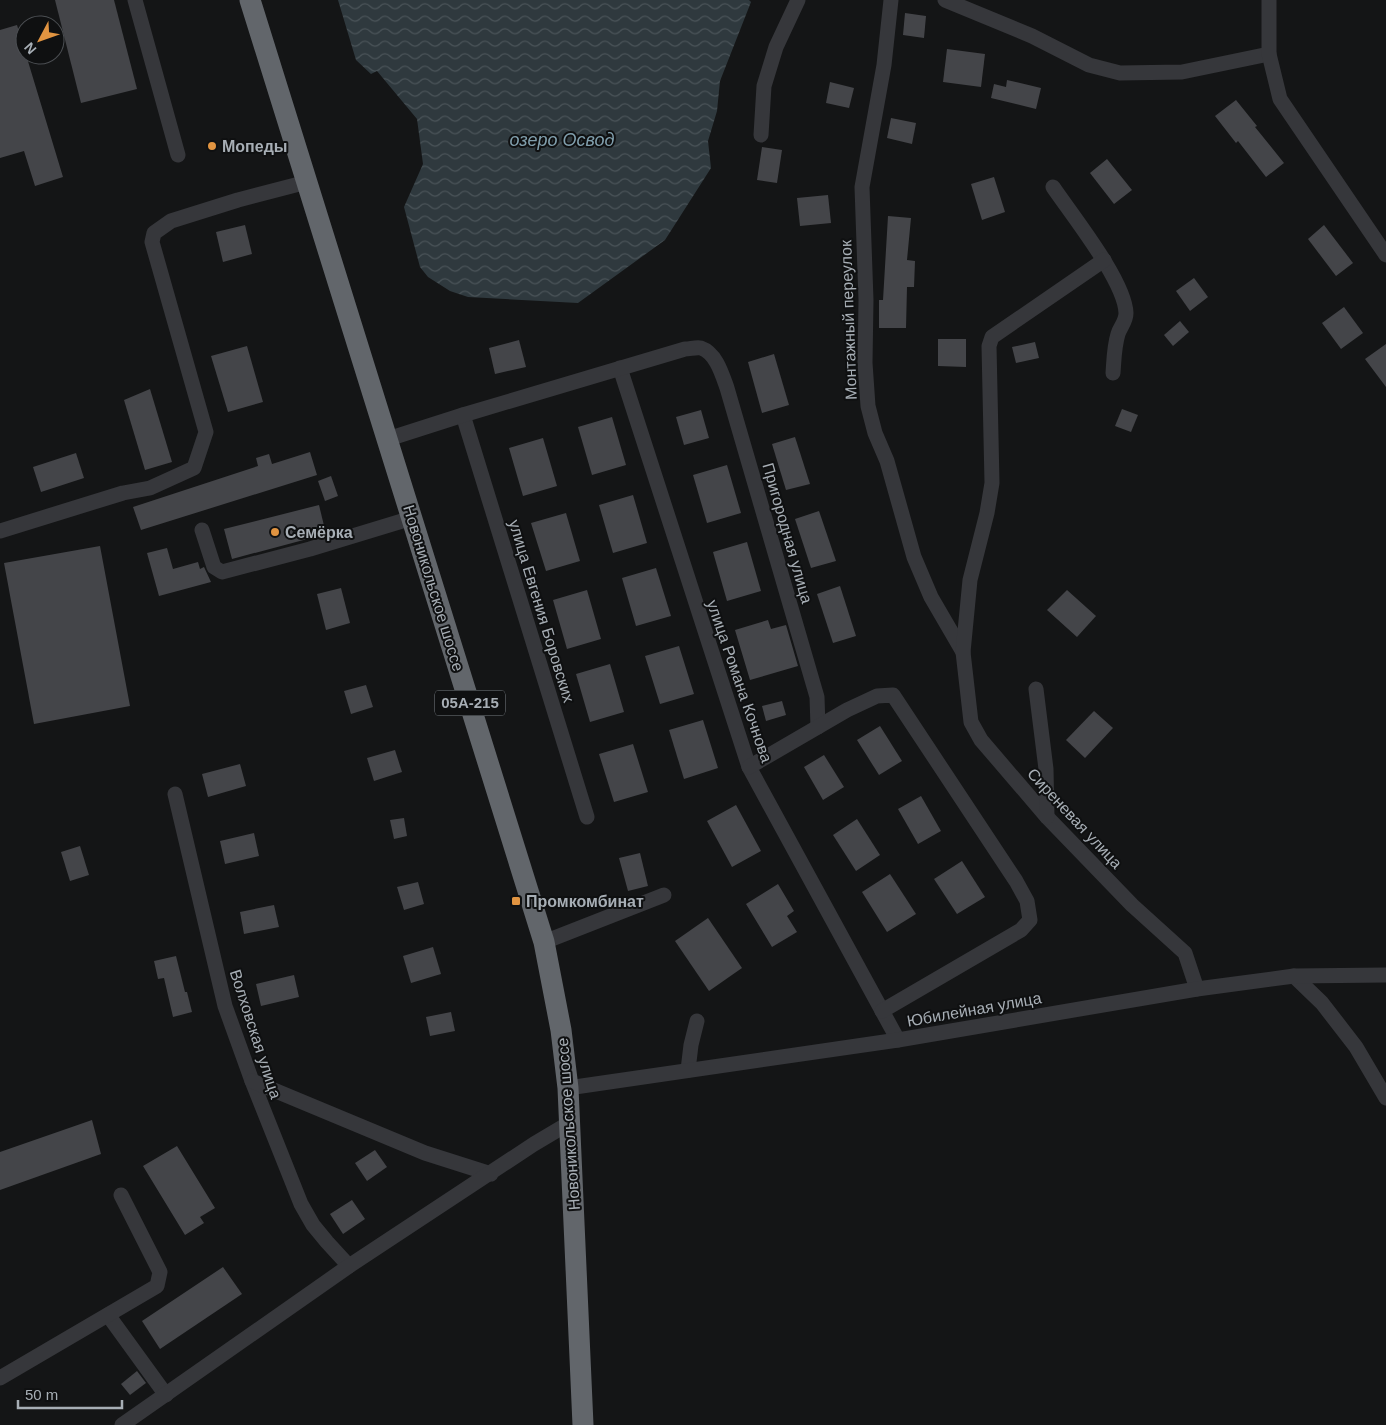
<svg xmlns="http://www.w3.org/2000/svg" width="1386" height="1425" viewBox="0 0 1386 1425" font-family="Arial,sans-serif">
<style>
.water{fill:url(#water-waves)}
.building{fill:#444549}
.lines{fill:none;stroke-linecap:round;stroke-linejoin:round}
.minor{stroke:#36373b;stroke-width:15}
.highway{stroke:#62666b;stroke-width:21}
.poi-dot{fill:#e19441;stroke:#0f1011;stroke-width:2}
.labels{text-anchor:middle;stroke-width:4;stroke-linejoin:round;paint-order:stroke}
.shield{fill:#0f1011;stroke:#797f84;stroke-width:1}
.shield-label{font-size:15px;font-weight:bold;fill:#a7aeb5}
.poi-label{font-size:16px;font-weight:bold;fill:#a7aeb5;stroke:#0f1011;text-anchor:start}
.street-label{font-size:16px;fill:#a7aeb5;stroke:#0f1011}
.water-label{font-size:18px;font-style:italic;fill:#819fad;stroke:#0f1011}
</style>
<defs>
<pattern id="water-waves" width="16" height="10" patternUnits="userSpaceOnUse" patternTransform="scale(1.25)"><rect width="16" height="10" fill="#2f393e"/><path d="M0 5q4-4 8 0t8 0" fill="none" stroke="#4a5358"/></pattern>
</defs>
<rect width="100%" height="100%" fill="#141516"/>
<path class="water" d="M338,0H749L751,2L720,81L717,111L708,141L711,168L665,240L578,303L468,297L450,291L428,277L420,267L404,207L423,164L417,119L377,71L371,74L356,60Z"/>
<g class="building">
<path d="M55,0H114L137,89L81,103Z"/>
<path d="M905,13L926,16L924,38L903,35Z"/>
<path d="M17,25L63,177L35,186L24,151L0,158V30Z"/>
<path d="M947,49L985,54L981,87L943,82Z"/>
<path d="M1007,80L1041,88L1036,109L991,98L994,84L1006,87Z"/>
<path d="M830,82L854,88L849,108L826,103Z"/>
<path d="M1236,100L1257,126L1255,127L1284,163L1266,177L1238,141L1236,143L1215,116Z"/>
<path d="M891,118L916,123L912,144L887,138Z"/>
<path d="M762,147L782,150L777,183L757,180Z"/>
<path d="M1107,159L1132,190L1114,204L1090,173Z"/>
<path d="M994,177L1005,212L982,220L971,184Z"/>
<path d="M828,195L831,223L800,226L797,198Z"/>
<path d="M888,216L911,218L907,260L915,261L914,287H907L906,328H879V300H883Z"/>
<path d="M245,225L252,254L223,262L216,232Z"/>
<path d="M1324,225L1353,263L1336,276L1308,239Z"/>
<path d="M1194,278L1208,297L1190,311L1176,291Z"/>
<path d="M1344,307L1363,333L1341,349L1322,323Z"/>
<path d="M1180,321L1189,332L1173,346L1164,335Z"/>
<path d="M938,339H966V367L938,366Z"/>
<path d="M519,340L526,367L495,374L489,348Z"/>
<path d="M1035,342L1039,358L1016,363L1012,347Z"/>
<path d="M1386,344V387L1365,359Z"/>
<path d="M247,346L263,402L228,412L211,356Z"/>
<path d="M774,354L789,405L762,413L748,362Z"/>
<path d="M150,389L172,462L145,470L124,400Z"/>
<path d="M1122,409L1138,415L1131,432L1115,426Z"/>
<path d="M701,410L709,438L684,445L676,417Z"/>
<path d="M612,417L626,465L592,475L578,427Z"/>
<path d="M795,437L810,484L786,490L772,444Z"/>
<path d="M543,438L557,486L523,496L509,448Z"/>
<path d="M310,452L317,475L141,530L133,507L258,466L256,458L269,454L272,464Z"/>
<path d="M76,453L84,478L41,492L33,467Z"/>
<path d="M727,465L741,513L707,523L693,475Z"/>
<path d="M331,476L338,496L325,501L318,481Z"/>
<path d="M633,495L647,543L613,553L599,505Z"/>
<path d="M319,505L326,534L232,559L224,529Z"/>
<path d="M819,511L836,561L811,568L795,519Z"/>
<path d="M566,513L580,561L546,571L531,523Z"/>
<path d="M747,542L761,591L727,601L713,552Z"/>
<path d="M100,546L130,706L34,724L4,563Z"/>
<path d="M167,548L173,569L198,562L200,569L204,567L211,582L159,596L147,553Z"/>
<path d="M656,568L671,616L636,626L622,578Z"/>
<path d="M840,586L856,636L833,643L817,594Z"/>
<path d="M341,588L350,623L326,630L317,594Z"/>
<path d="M587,590L601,639L567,649L553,600Z"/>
<path d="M1067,590L1096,616L1077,637L1047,610Z"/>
<path d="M768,620L771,629L786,625L798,666L750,680L735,630Z"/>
<path d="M679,646L694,694L660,704L645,656Z"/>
<path d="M610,664L624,712L590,722L576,674Z"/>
<path d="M366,685L373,707L351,714L344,691Z"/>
<path d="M782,701L786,715L766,721L762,706Z"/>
<path d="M1094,711L1113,728L1085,758L1066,740Z"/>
<path d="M703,720L718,768L684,779L669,730Z"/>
<path d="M880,726L902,761L879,775L857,740Z"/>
<path d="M633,744L648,792L614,802L599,754Z"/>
<path d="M395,750L402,772L374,781L367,758Z"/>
<path d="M824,755L844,787L823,800L804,767Z"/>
<path d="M240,764L246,786L208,797L202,774Z"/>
<path d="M921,796L941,831L918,844L898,809Z"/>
<path d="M736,805L761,851L732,867L707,821Z"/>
<path d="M404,818L407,836L394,839L390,820Z"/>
<path d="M857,819L880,855L856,871L833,835Z"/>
<path d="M254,833L259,856L225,864L220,841Z"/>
<path d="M80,846L89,875L70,881L61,852Z"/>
<path d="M640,853L648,886L628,891L619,858Z"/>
<path d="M962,861L985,897L957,914L934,879Z"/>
<path d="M890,874L916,914L887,932L862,892Z"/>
<path d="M418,882L424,904L404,910L397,887Z"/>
<path d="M778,884L794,911L787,916L797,932L772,947L746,904Z"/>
<path d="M274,905L279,927L244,934L240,912Z"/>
<path d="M708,918L742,968L709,991L675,941Z"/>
<path d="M433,947L441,974L411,983L403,956Z"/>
<path d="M176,956L185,992H187L192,1012L173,1017L164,978L158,979L154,961Z"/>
<path d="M294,975L299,997L261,1006L256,984Z"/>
<path d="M451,1012L455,1031L430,1036L426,1017Z"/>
<path d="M92,1120L101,1154L0,1190V1152Z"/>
<path d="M177,1146L215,1208L200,1217L204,1223L185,1235L143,1166Z"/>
<path d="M375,1150L387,1167L367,1181L355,1163Z"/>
<path d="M352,1200L365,1219L343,1234L330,1214Z"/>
<path d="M223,1267L242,1294L160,1349L142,1321Z"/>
<path d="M137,1371L146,1383L130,1395L121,1384Z"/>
</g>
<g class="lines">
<g class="minor">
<path d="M135,0L178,155"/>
<path d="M891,0L884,65L862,187L866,300L865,363L868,406L875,433L887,461L914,557L931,597L963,652"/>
<path d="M945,0L1032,36L1089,65L1120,73L1182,72L1269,54"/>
<path d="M1269,0V54L1280,99L1386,255"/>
<path d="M761,135L764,86L776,47L798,0"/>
<path d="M1053,187C1072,215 1125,281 1126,313C1126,322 1120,327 1118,334C1114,347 1114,360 1113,373"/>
<path d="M1104,260L992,337L989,346L992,483L987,513L970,580L963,652L971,722L981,740L1047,817L1132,905L1185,953L1197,989"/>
<path d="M620,368L749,767L898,1040"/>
<path d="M463,415L587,817"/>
<path d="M388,439L463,415L685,349C690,349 696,347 701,348C716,353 722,374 727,388L817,697L818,727"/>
<path d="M202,530L214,567L222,572L310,549L412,518"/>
<path d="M0,531L123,493L150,488L194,468L206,432L152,242L154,233L171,221L238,200L307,182"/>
<path d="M1036,689L1046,769L1047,817"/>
<path d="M749,767L847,710L877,696L893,695L1016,881L1027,901L1030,920L1021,930L882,1011"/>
<path d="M175,794L225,1006L252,1081L301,1204L313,1225L327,1242L349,1266"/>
<path d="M544,942L664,895"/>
<path d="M1294,976L1322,1003L1356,1047L1386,1098"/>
<path d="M688,1070L691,1045L697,1021"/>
<path d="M252,1081L425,1153L491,1174"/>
<path d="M568,1088L898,1040L1197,989L1294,976L1386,975"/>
<path d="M108,1315L166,1395"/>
<path d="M0,1378L157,1286L160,1272L121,1195"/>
<path d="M122,1425L349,1266L534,1144L571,1122"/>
</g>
<path class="highway" d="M250,0L544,942L561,1030L568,1088L583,1425"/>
</g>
<g class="poi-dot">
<circle cx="212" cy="146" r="5"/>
<circle cx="275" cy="532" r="5"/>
<rect x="511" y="896" width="10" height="10" rx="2.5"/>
</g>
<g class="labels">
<rect class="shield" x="435" y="690.5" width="70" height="25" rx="4"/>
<g class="shield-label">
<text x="470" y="708">05А-215</text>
</g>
<g class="poi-label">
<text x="222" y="152">Мопеды</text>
<text x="285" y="538">Семёрка</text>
<text x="526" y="907">Промкомбинат</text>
</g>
<g class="street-label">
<text transform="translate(848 320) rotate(-92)" y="6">Монтажный переулок</text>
<text transform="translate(788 533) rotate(74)" y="6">Пригородная улица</text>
<text transform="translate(434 588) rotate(73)" y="6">Новоникольское шоссе</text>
<text transform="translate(542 611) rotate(73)" y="6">улица Евгения Боровских</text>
<text transform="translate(740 681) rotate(71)" y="6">улица Романа Кочнова</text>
<text transform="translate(1075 818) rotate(47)" y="6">Сиреневая улица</text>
<text transform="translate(974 1009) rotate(-10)" y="6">Юбилейная улица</text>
<text transform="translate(256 1034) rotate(72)" y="6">Волховская улица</text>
<text transform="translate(568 1124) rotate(-94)" y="6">Новоникольское шоссе</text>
</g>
<g class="water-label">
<text x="562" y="146">озеро Освод</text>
</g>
</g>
<g transform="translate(40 40) rotate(229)"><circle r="24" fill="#0f1011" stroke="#4c4f53"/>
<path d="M0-4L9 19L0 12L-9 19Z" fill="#e19441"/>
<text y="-8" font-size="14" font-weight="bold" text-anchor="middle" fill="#a7aeb5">N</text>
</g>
<path d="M18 1400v8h104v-8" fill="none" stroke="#a7aeb5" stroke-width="2.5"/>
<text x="25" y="1400" font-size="15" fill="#a7aeb5" stroke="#0f1011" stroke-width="4" paint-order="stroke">50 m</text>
</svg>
